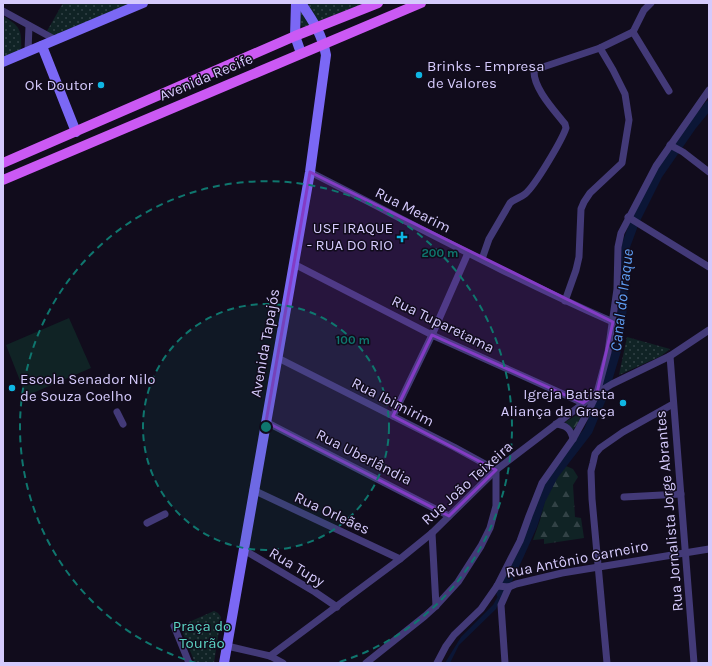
<svg xmlns="http://www.w3.org/2000/svg" width="712" height="666" viewBox="0 0 712 666" font-family="Karla,sans-serif">
<style>
.grass{fill:url(#grass-dots)}
.forest{fill:url(#forest-firs)}
.pitch{fill:#102325}
.water{fill:#0b1636}
.lines{fill:none;stroke-linecap:round;stroke-linejoin:round}
.canal{stroke:#0b1636;stroke-width:9}
.street{stroke:#433a78;stroke-width:7}
.secondary{stroke:#7b68f5;stroke-width:10}
.primary{stroke:#cb59f4;stroke-width:10}
.marked{fill:#843cc5;fill-opacity:0.2;stroke:#843cc5;stroke-width:3;stroke-linejoin:round}
.ring{fill:none;stroke:#0f766e;stroke-width:2;stroke-dasharray:7 5}
.poi-dot{fill:#0fb6e3;stroke:#110c1c;stroke-width:1.5}
.labels{text-anchor:middle;stroke-width:3;stroke-linejoin:round;paint-order:stroke}
.poi-label{font-size:15px;fill:#d5cafc;stroke:#110c1c;text-anchor:end}
.street-label{font-size:15px;fill:#d5cafc;stroke:#110c1c}
.park-label{font-size:15px;fill:#5cd5c5;stroke:#110c1c}
.water-label{font-size:16px;font-style:italic;fill:#5f9ff5;stroke:#110c1c}
.centre{fill:#0f766e;stroke:#110c1c;stroke-width:2}
.ring-label{font-size:12px;text-anchor:middle;font-weight:bold;fill:#0f766e;stroke:#110c1c;stroke-width:3;stroke-linejoin:round;paint-order:stroke}
</style>
<defs>
<pattern id="grass-dots" width="8" height="8" patternUnits="userSpaceOnUse"><rect width="8" height="8" fill="#102325"/><path d="M2 2h.1M6 6h.1" fill="none" stroke="#324246" stroke-width="1.8" stroke-linecap="round"/></pattern>
<pattern id="forest-firs" width="22" height="20" patternUnits="userSpaceOnUse"><rect width="22" height="20" fill="#102325"/><path d="M5 1l3.5 6h-7zM16 11l3.5 6h-7z" fill="#324246"/></pattern>
</defs>
<rect width="100%" height="100%" fill="#110c1c"/>
<g class="grass">
<path d="M63,3H132L55,37L47,31Z"/>
<path d="M299,3H366L304,27L300,25Z"/>
<path d="M3,16C20,26 22,30 21,50L3,57Z"/>
<path d="M627,337L670,349L661,356L619,375Z"/>
<path d="M214,611L218,613L221,617L214,663H195L180,626Z"/>
</g>
<g class="forest">
<path d="M580,413L583,416L573,430L565,422Z"/>
<path d="M566,466L573,469L578,477L573,485L575,517L581,518L584,538L544,544V539L533,540L540,520L546,496L556,477Z"/>
</g>
<path class="pitch" d="M69,318L91,368L26,396L6,345Z"/>
<path class="water" d="M502,589L505,590L496,609L459,645L450,663H445L461,637L493,605Z"/>
<g class="lines">
<path class="canal" d="M501,594L519,556L533,525L541,500L554,475L588,431L603,395L617,349L619,336L623,303V260L625,248L635,221L658,175L692,126L709,105"/>
<g class="street">
<path d="M3,11L56,40"/>
<path d="M633,32L669,91"/>
<path d="M633,32L644,10L651,3"/>
<path d="M28,51L29,26"/>
<path d="M670,145L683,152L709,172"/>
<path d="M310,172C411,223 510,277 613,322"/>
<path d="M628,217L709,267"/>
<path d="M482,259L489,239L510,203C514,199 520,198 525,194C535,186 562,140 566,128L565,124C554,110 533,88 534,70L600,48L633,32"/>
<path d="M294,264L432,335L583,403"/>
<path d="M565,301L576,270L579,257L581,209L584,202L590,193L622,163L629,120L625,94L613,70L600,48"/>
<path d="M670,356L694,663"/>
<path d="M278,358L454,447L496,470V506L490,528L481,546L458,582L436,606L425,616L366,663"/>
<path d="M117,412L123,424"/>
<path d="M393,416L432,335L468,253"/>
<path d="M266,422L449,516"/>
<path d="M556,424C566,425 571,429 573,439"/>
<path d="M253,490L400,559"/>
<path d="M624,497L681,494"/>
<path d="M147,523L165,514"/>
<path d="M432,533L436,606"/>
<path d="M244,550L315,592L337,607"/>
<path d="M497,586L509,587L516,584L562,573L709,549"/>
<path d="M174,626L189,663"/>
<path d="M227,646L270,656L283,663"/>
<path d="M270,656L400,559L432,533L496,470L597,393L612,384L670,356L709,330"/>
<path d="M437,663L446,646L454,635L481,609L497,586L520,541L529,516L542,483L573,439L589,410L597,393L608,352L617,289L618,247L621,233L656,166L709,90"/>
<path d="M505,663L501,605L509,587"/>
<path d="M607,663L592,499L591,471L593,463L595,454L600,448L623,432L673,404"/>
</g>
<g class="secondary">
<path d="M296,3L295,36L301,53"/>
<path d="M42,46L76,132"/>
<path d="M3,62L143,3"/>
<path d="M224,663L310,172L326,55C322,34 313,21 301,3"/>
</g>
<g class="primary">
<path d="M3,163L295,36L378,3"/>
<path d="M3,180L421,3"/>
</g>
</g>
<path class="marked" d="M310,172L613,322L597,393L583,403L432,335L393,416L496,470L449,516L266,422Z"/>
<circle cx="266" cy="427" r="123" fill="#0f766e" fill-opacity=".12"/>
<g class="ring">
<circle cx="266" cy="427" r="123"/>
<path d="M196 663A246 246 0 1 1 336 663"/>
</g>
<g class="poi-dot">
<circle cx="419" cy="75" r="4"/>
<circle cx="101" cy="85" r="4"/>
<path d="M400 231h4v4h4v4h-4v4h-4v-4h-4v-4h4z"/>
<circle cx="12" cy="388" r="4"/>
<circle cx="623" cy="403" r="4"/>
</g>
<g class="labels">
<g class="poi-label">
<text x="427" y="71" text-anchor="start">Brinks - Empresa<tspan x="427" dy="17">de Valores</tspan></text>
<text x="93" y="90">Ok Doutor</text>
<text x="393" y="233">USF IRAQUE<tspan x="393" dy="17">- RUA DO RIO</tspan></text>
<text x="20" y="384" text-anchor="start">Escola Senador Nilo<tspan x="20" dy="17">de Souza Coelho</tspan></text>
<text x="615" y="399">Igreja Batista<tspan x="615" dy="17">Aliança da Graça</tspan></text>
</g>
<g class="street-label">
<text transform="translate(206 77) rotate(-23)" y="5">Avenida Recife</text>
<text transform="translate(413 210) rotate(27)" y="5">Rua Mearim</text>
<text transform="translate(443 324) rotate(26)" y="5">Rua Tuparetama</text>
<text transform="translate(265 343) rotate(-80)" y="5">Avenida Tapajós</text>
<text transform="translate(393 402) rotate(27)" y="5">Rua Ibimirim</text>
<text transform="translate(364 457) rotate(27)" y="5">Rua Uberlândia</text>
<text transform="translate(467 483) rotate(-42)" y="5">Rua João Teixeira</text>
<text transform="translate(669 511) rotate(-95)" y="5">Rua Jornalista Jorge Abrantes</text>
<text transform="translate(332 513) rotate(25)" y="5">Rua Orleães</text>
<text transform="translate(577 559) rotate(-11)" y="5">Rua Antônio Carneiro</text>
<text transform="translate(297 567) rotate(31)" y="5">Rua Tupy</text>
</g>
<g class="park-label">
<text x="202" y="631">Praça do<tspan x="202" dy="17">Tourão</tspan></text>
</g>
<g class="water-label">
<text transform="translate(621 300) rotate(-83)" y="6">Canal do Iraque</text>
</g>
</g>
<circle cx="266" cy="427" r="6" class="centre"/>
<g class="ring-label">
<text x="440" y="257">200 m</text>
<text x="353" y="344">100 m</text>
</g>
<rect width="712" height="666" fill="none" stroke="#d5cafc" stroke-width="8"/>
</svg>
